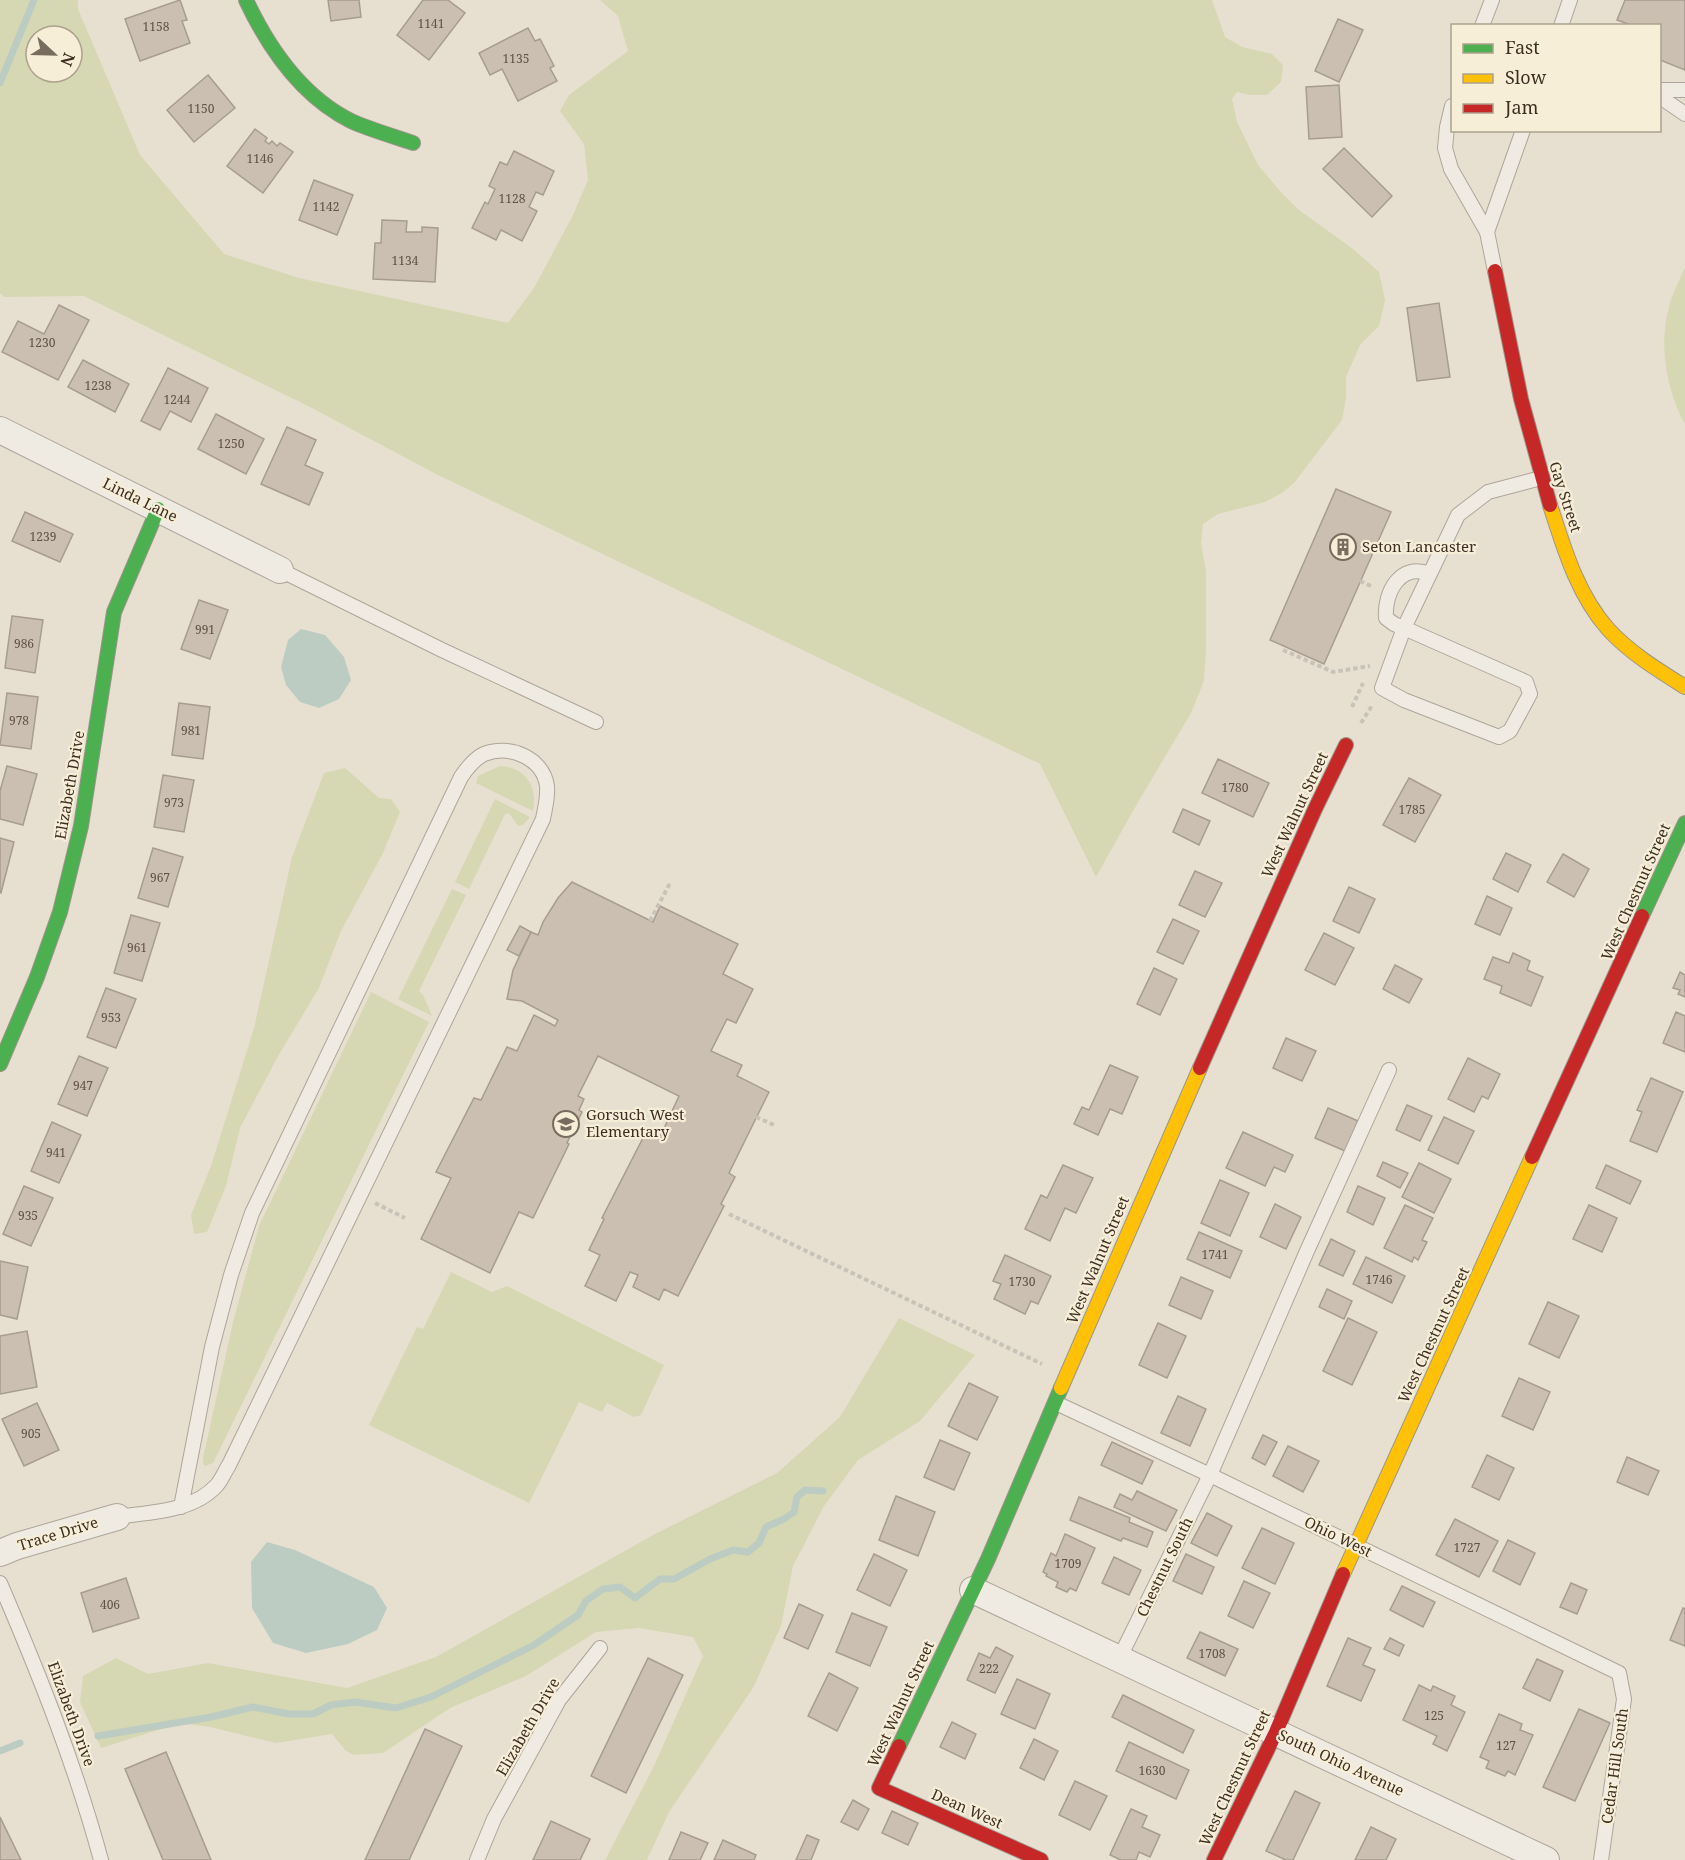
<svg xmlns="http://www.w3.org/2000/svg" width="1685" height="1860" viewBox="0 0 1685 1860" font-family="'Noto Serif',serif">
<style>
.green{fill:#d6d7b3;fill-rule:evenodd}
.water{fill:#bcccc2}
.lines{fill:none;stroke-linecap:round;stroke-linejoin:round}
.stream{stroke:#bcccc2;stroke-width:7}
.building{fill:#cbbfb2;stroke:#a89c90;stroke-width:1.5}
.lane-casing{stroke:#ada599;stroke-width:16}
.street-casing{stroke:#ada599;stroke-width:28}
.fast-casing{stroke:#9c958a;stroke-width:16}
.slow-casing{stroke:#9c958a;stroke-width:16}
.jam-casing{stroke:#9c958a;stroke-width:16}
.path{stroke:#c8c2b9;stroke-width:4;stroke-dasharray:4.5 3;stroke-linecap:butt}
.lane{stroke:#efebe3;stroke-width:14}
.street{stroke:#efebe3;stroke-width:26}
.fast{stroke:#4caf50;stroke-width:14}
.slow{stroke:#ffc107;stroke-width:14}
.jam{stroke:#c62828;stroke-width:14}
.labels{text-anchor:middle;stroke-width:4.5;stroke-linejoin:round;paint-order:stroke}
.number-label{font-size:12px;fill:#605244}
.street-label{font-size:15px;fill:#3d2e20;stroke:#f7eed8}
.poi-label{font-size:15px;fill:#3d2e20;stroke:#f7eed8;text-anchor:start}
</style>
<rect width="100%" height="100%" fill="#e7e0d1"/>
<g class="green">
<path d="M0,0H78V9L140,155L224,254L299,278L508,323L534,288L573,215L588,180L584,144L560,111L569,95L628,51L618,16L600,0H1212L1225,37L1242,47L1272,54L1283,65L1281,82L1267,95H1250L1237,92L1232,99L1237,122L1258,165L1280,191L1299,210L1353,249L1379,272L1385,300L1379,326L1360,345L1346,377V398L1342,420L1294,483L1282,493L1265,502L1218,514L1203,524L1201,543L1206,571V649L1204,681L1191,713L1134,809L1096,877L1040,764L436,474L310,407L84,296L4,297L0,293ZM36,36H72V72H36Z"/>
<path d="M1685,267V424C1667,392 1659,347 1668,311C1671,296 1679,281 1685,267Z"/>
<path d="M500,766C526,767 538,788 533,811L476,783L478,776Z"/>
<path d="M345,768L379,798L391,799L400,812L383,853L341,931L319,988L277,1058L240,1128L226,1186L207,1232L194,1234L191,1215L211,1166L254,1028L292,857L324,773Z"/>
<path d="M495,799L530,817L523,825L518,826L509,813L505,814L469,889L455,882Z"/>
<path d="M452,889L466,895L419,991L423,995L432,1016L398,999Z"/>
<path d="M371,992L429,1022L216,1457L213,1463L205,1466L203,1464V1458L234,1318L259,1226Z"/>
<path d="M451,1272L492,1292L507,1286L664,1365L641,1415L634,1417L607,1403L602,1412L579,1402L529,1503L369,1425L417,1327L423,1329Z"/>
<path d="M899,1318L975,1355L920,1421L858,1460L824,1506L793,1566L781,1626L753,1688L669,1812L647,1860H605L654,1766L703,1656L693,1637L639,1628L596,1632L526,1676L450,1708L383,1753L353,1755L345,1750L332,1734L276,1743L210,1727L180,1723L101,1748L80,1702L83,1676L116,1658L148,1674L208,1663L347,1688L436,1657L655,1534L777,1473L840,1417Z"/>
</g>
<g class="water">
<path d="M301,629L325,635L344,657L351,680L339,699L319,708L300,702L286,685L281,667L288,640Z"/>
<path d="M267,1542L295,1550L374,1587L387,1608L377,1630L348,1644L306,1653L273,1643L252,1608L251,1562Z"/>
</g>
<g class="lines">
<g class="stream">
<path d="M0,83L34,0"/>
<path d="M98,1736L211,1717L253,1707L289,1714H313L331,1705L355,1702L396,1708L431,1697L534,1645L578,1615L586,1601L603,1589L620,1587L635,1598L660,1579H674L710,1559L733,1550L748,1552L759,1543L766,1527L784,1519L794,1512L797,1497L805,1490L823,1491"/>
<path d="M0,1751L20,1743"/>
</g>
</g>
<g class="building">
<path d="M180,0L187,20L182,21L190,43L140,61L125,19Z"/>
<path d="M328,0H359L361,17L331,21Z"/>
<path d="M423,0H448L465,13L429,60L397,35Z"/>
<path d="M1625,0H1685V70L1660,60V26H1634L1617,20Z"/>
<path d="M1338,19L1363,30L1339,82L1315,71Z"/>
<path d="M528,28L535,41L540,39L554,66L550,68L557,81L518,101L502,69L490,75L479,53Z"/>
<path d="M208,75L235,108L194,142L167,110Z"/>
<path d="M1339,85L1342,137L1309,139L1306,87Z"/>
<path d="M255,129L267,138L265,141L269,144L272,141L277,146L280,143L293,152L263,193L227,166Z"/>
<path d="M1344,148L1392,196L1372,217L1323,169Z"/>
<path d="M514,151L554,171L543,195L536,192L529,207L537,211L522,241L501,230L496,240L472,228L485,202L488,204L495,189L489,186L500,162L507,165Z"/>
<path d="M314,180L353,195L337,235L299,220Z"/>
<path d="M382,220L407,221L406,232H422V227L438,228L435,282L373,279L375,243H381Z"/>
<path d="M1439,303L1450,377L1417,381L1407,308Z"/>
<path d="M59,305L89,320L58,380L2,352L18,321L44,334Z"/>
<path d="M83,360L129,384L115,412L68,387Z"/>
<path d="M168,368L208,388L191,422L170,411L160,430L141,421Z"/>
<path d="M216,414L264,439L246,474L198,449Z"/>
<path d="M287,427L316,440L305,465L323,473L309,505L261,484Z"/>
<path d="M1336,489L1391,512L1324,664L1270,640Z"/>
<path d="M25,512L73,534L60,562L12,541Z"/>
<path d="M199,600L228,610L210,659L181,649Z"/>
<path d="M12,616L43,620L35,673L5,668Z"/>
<path d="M7,693L38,697L31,749L0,745Z"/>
<path d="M179,703L210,707L203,759L172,755Z"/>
<path d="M1218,759L1269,783L1253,817L1202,793Z"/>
<path d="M7,766L37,774L23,825L0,819V791Z"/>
<path d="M163,775L194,780L184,832L154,827Z"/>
<path d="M1409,778L1441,795L1415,842L1383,825Z"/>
<path d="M1183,809L1210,821L1199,845L1173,832Z"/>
<path d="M0,838L14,842L1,893L0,892Z"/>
<path d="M153,848L183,857L168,907L138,898Z"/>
<path d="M1506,853L1531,865L1518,892L1493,879Z"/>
<path d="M1563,854L1589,869L1574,897L1547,882Z"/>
<path d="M1195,871L1222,883L1205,917L1179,905Z"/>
<path d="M572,882L653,922L660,906L738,944L723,974L753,989L736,1023L727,1019L711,1051L742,1065L737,1076L769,1092L729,1173L735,1177L721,1204L724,1206L678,1296L664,1289L659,1300L633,1287L638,1275L630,1272L616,1301L585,1286L600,1255L589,1250L604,1219L602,1218L646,1132L659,1139L679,1096L598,1056L578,1096L584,1099L579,1110L582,1112L567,1143L569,1144L533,1218L519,1212L490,1273L421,1239L451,1178L436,1172L474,1098L481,1100L507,1047L517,1051L534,1015L555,1026L558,1020L522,1001L507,999L513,970L531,932L538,935L543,922L558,898Z"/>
<path d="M1349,887L1375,899L1359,933L1333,921Z"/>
<path d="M1487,896L1512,908L1500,935L1475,924Z"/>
<path d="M131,915L160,923L142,981L114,973Z"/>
<path d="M1173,919L1199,931L1183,964L1157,952Z"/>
<path d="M520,926L531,932L519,956L507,950Z"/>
<path d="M1324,933L1354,948L1335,985L1305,970Z"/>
<path d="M1513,953L1530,961L1527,970L1543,977L1531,1006L1500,993L1502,986L1484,979L1493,957L1509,963Z"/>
<path d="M1395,965L1422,979L1409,1003L1383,989Z"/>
<path d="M1154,968L1177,979L1160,1015L1137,1004Z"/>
<path d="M1680,972L1685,975V997L1678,994L1680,990L1673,988Z"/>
<path d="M106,988L136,999L116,1048L87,1037Z"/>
<path d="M1676,1012L1685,1016V1052L1663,1043Z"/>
<path d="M1286,1038L1316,1051L1302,1081L1273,1068Z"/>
<path d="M79,1056L108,1068L87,1116L58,1104Z"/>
<path d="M1468,1058L1500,1074L1488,1099L1482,1096L1474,1112L1448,1099Z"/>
<path d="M1110,1065L1138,1077L1122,1114L1110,1109L1098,1135L1074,1124L1082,1107L1089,1110Z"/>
<path d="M1651,1078L1683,1092L1657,1152L1630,1141L1642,1112L1637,1110Z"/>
<path d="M1407,1105L1432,1116L1420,1141L1396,1130Z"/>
<path d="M1328,1108L1358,1121L1345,1151L1315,1138Z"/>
<path d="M1444,1117L1474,1131L1458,1164L1428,1150Z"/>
<path d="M52,1122L81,1135L59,1183L31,1171Z"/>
<path d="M1243,1132L1293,1155L1285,1172L1274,1167L1265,1186L1226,1168Z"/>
<path d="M1383,1162L1408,1173L1400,1188L1377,1176Z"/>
<path d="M1419,1163L1451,1179L1434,1213L1402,1197Z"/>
<path d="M1063,1165L1093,1178L1076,1213L1065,1208L1050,1241L1025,1229L1041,1195L1047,1198Z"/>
<path d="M1606,1165L1641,1181L1630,1204L1596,1188Z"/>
<path d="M1220,1180L1249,1193L1230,1236L1201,1223Z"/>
<path d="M24,1186L53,1198L31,1246L3,1234Z"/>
<path d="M1358,1186L1385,1198L1373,1225L1347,1212Z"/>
<path d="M1275,1204L1301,1217L1286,1249L1260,1237Z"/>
<path d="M1405,1205L1433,1218L1422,1240L1427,1242L1418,1260L1414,1257L1412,1262L1384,1248Z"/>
<path d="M1589,1205L1617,1218L1602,1252L1573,1239Z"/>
<path d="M1199,1232L1242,1251L1230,1278L1187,1259Z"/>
<path d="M1331,1239L1355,1251L1343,1276L1319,1265Z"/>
<path d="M1005,1255L1051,1276L1038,1304L1031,1301L1025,1314L994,1299L1001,1284L993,1281Z"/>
<path d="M1366,1257L1405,1276L1392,1303L1353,1284Z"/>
<path d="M0,1261L28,1267L17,1319L0,1315Z"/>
<path d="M1181,1277L1213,1291L1201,1319L1169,1305Z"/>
<path d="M1327,1289L1352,1301L1344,1319L1319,1307Z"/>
<path d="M1548,1302L1579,1316L1559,1358L1529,1344Z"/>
<path d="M1348,1318L1377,1332L1352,1385L1323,1371Z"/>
<path d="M1158,1323L1186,1336L1167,1378L1139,1365Z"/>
<path d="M27,1331L37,1387L0,1394V1336Z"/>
<path d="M1519,1378L1550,1392L1533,1430L1502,1416Z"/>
<path d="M969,1383L998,1397L977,1440L948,1426Z"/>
<path d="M1178,1396L1206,1409L1190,1446L1161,1433Z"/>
<path d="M37,1403L59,1450L24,1466L2,1419Z"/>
<path d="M1263,1435L1277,1442L1265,1465L1252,1458Z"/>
<path d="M940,1440L970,1453L954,1490L924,1477Z"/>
<path d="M1112,1442L1153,1461L1142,1484L1101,1465Z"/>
<path d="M1288,1446L1319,1461L1303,1492L1273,1476Z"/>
<path d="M1487,1455L1514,1468L1499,1500L1472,1487Z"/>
<path d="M1627,1457L1659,1471L1648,1495L1617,1482Z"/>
<path d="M1137,1491L1177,1510L1166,1531L1114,1507L1120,1494L1132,1500Z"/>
<path d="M896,1496L935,1512L918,1556L879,1540Z"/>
<path d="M1079,1497L1130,1518L1129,1522L1153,1532L1147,1547L1123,1538L1121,1541L1070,1520Z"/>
<path d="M1207,1513L1232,1526L1217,1556L1191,1543Z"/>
<path d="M1455,1519L1498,1541L1479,1577L1436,1555Z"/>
<path d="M1262,1528L1294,1543L1275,1584L1242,1568Z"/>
<path d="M1065,1534L1095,1548L1076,1591L1070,1588L1067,1592L1056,1587L1058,1582L1046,1576L1047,1574L1043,1572L1051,1553L1056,1556Z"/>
<path d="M1508,1540L1535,1553L1520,1585L1493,1571Z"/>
<path d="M874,1554L907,1570L890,1606L857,1590Z"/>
<path d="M1186,1554L1214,1567L1202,1594L1173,1581Z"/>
<path d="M1114,1557L1141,1570L1129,1595L1102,1583Z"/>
<path d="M126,1578L139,1618L93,1632L81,1593Z"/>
<path d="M1244,1581L1270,1593L1253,1628L1228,1616Z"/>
<path d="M1571,1583L1587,1590L1577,1614L1560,1607Z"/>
<path d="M1402,1586L1435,1602L1423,1627L1390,1610Z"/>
<path d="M799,1604L823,1615L808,1649L784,1638Z"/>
<path d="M1683,1608L1685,1609V1646L1670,1640Z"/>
<path d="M852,1613L887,1627L870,1666L836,1652Z"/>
<path d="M1200,1632L1238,1649L1225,1676L1187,1658Z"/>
<path d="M1348,1638L1371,1648L1363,1665L1375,1670L1361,1701L1327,1686Z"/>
<path d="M1390,1638L1404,1645L1399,1656L1384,1649Z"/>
<path d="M996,1647L1013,1656L995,1693L967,1680L979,1653L990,1658Z"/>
<path d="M648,1658L683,1675L626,1793L591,1776Z"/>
<path d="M1537,1659L1563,1671L1550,1701L1523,1688Z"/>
<path d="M829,1673L858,1688L837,1731L808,1716Z"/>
<path d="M1017,1679L1050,1694L1035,1729L1001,1714Z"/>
<path d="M1419,1685L1431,1691L1433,1686L1455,1696L1451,1705L1465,1712L1447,1751L1433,1744L1437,1736L1403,1720Z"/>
<path d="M1123,1695L1194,1730L1183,1753L1112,1717Z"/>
<path d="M1579,1709L1610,1723L1575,1801L1543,1787Z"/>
<path d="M1499,1714L1522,1724L1520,1730L1533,1735L1515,1775L1508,1771L1505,1776L1486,1768L1489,1761L1480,1757Z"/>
<path d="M952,1722L976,1734L965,1759L940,1747Z"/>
<path d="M425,1729L462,1746L409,1860H365Z"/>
<path d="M1034,1739L1058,1751L1044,1780L1020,1768Z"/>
<path d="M1129,1742L1189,1770L1176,1799L1116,1771Z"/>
<path d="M166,1752L211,1860H163L125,1769Z"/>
<path d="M1075,1781L1107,1796L1090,1830L1059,1815Z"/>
<path d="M1295,1791L1320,1803L1293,1860H1286L1266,1851Z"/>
<path d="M853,1800L869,1809L858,1830L841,1822Z"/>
<path d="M1131,1809L1147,1816L1142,1827L1160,1835L1150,1857L1139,1852L1136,1860H1121L1110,1855Z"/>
<path d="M892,1811L918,1823L908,1845L882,1833Z"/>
<path d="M0,1817L21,1860H0Z"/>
<path d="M551,1821L590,1839L580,1860H533Z"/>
<path d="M1371,1827L1396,1839L1386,1860H1355Z"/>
<path d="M681,1832L708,1843L700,1860H669Z"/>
<path d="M807,1835L819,1840L811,1860H796Z"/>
<path d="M723,1840L756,1855L754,1860H714Z"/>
</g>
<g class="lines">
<defs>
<g id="lane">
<path d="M1482,26L1492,0"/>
<path d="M1561,26L1570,0"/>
<path d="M1660,90H1685"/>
<path d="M1660,97L1685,114"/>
<path d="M1452,106L1447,127L1445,148L1451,169L1487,232L1495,271"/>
<path d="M1487,232L1523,130"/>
<path d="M280,570L442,650L596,722"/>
<path d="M1429,574C1401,562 1384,592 1386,618L1394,624L1404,628L1526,682L1530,694L1510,731L1499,737L1404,700L1382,688L1404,628L1458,515L1488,492L1541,478"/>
<path d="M1056,1403L1210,1475L1619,1673L1624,1699L1601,1860"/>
<path d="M117,1517C150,1512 193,1512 217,1485C222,1479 225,1471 229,1465L543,819C545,808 548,798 547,786C543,758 510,744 484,754C474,759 467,768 461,777L252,1213L231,1275L212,1347L181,1507"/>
<path d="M0,1583C39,1674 75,1764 101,1860"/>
<path d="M1119,1659L1210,1475L1307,1251L1389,1070"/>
<path d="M477,1860L494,1819L559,1700L600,1648"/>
</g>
<g id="street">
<path d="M0,430L280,570"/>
<path d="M0,1553L17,1546L117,1517"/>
<path d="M973,1590L1546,1860"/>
</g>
<g id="fast">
<path d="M246,0C269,49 301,96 351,121C371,130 393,136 413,143"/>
<path d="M1642,916L1685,823"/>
<path d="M0,1064L37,977L60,912L81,826L114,612L158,509"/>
<path d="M899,1746L988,1559L1061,1388"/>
</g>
<g id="slow">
<path d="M1550,505C1564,548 1577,594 1608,629C1630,653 1658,670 1685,687"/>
<path d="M1061,1388L1200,1068"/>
<path d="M1343,1574L1532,1157"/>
</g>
<g id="jam">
<path d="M1495,271L1521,399L1550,505"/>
<path d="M1200,1068L1315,809L1346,745"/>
<path d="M1532,1157L1642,916"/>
<path d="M899,1746L879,1788L1041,1860"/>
<path d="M1214,1860L1276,1732L1343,1574"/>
</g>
</defs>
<use href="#lane" class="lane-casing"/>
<use href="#street" class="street-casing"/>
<use href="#fast" class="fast-casing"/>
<use href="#slow" class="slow-casing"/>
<use href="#jam" class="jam-casing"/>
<g class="path">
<path d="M1360,581L1373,587"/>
<path d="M1283,650L1333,672L1370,666"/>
<path d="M1352,707L1363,683"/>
<path d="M1361,723L1373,704"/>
<path d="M650,921L670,883"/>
<path d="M756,1117L774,1125"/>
<path d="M375,1203L405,1218"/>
<path d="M729,1214L1042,1364"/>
</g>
<use href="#lane" class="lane"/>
<use href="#street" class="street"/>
<use href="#fast" class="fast"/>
<use href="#slow" class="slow"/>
<use href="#jam" class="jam"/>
</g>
<defs>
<symbol id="building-ring" viewBox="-11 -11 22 22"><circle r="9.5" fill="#f7eed8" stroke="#786c5e" stroke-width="1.5"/><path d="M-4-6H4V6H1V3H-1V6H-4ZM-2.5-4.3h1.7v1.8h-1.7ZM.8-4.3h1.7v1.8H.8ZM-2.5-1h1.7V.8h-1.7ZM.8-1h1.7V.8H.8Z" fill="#786c5e"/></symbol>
<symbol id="school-ring" viewBox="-11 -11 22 22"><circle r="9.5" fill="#f7eed8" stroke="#786c5e" stroke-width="1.5"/><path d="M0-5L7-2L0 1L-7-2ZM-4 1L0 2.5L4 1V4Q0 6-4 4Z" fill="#786c5e"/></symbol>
</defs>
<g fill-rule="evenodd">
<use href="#building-ring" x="1328" y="532" width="30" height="30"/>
<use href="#school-ring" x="551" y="1109" width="30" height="30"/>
</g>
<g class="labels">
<g class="number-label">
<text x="431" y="28">1141</text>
<text x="156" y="31">1158</text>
<text x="516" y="63">1135</text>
<text x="201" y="113">1150</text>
<text x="260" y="163">1146</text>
<text x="512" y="203">1128</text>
<text x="326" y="211">1142</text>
<text x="405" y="265">1134</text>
<text x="42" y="347">1230</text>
<text x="98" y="390">1238</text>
<text x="177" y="404">1244</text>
<text x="231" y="448">1250</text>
<text x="43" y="541">1239</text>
<text x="205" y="634">991</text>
<text x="24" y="648">986</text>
<text x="19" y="725">978</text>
<text x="191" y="735">981</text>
<text x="1235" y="792">1780</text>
<text x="174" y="807">973</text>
<text x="1412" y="814">1785</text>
<text x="160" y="882">967</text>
<text x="137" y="952">961</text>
<text x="111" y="1022">953</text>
<text x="83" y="1090">947</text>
<text x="56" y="1157">941</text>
<text x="28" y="1220">935</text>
<text x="1215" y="1259">1741</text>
<text x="1379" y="1284">1746</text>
<text x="1022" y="1286">1730</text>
<text x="31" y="1438">905</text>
<text x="1467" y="1552">1727</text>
<text x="1068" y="1568">1709</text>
<text x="110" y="1609">406</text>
<text x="1212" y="1658">1708</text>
<text x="989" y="1673">222</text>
<text x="1434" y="1720">125</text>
<text x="1506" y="1750">127</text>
<text x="1152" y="1775">1630</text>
</g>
<g class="street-label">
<text transform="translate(1565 497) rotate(72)" y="5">Gay Street</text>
<text transform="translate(140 500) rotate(26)" y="5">Linda Lane</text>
<text transform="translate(70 785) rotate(-80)" y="5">Elizabeth Drive</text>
<text transform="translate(1295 815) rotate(-65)" y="5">West Walnut Street</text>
<text transform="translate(1636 892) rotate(-66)" y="5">West Chestnut Street</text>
<text transform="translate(1098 1260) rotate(-67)" y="5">West Walnut Street</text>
<text transform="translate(1434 1335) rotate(-65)" y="5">West Chestnut Street</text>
<text transform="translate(58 1534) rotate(-17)" y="5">Trace Drive</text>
<text transform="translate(1338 1537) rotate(26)" y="5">Ohio West</text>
<text transform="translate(1165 1567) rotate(-64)" y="5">Chestnut South</text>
<text transform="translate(901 1704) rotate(-65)" y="5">West Walnut Street</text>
<text transform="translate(71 1714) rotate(70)" y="5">Elizabeth Drive</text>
<text transform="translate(528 1727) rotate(-60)" y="5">Elizabeth Drive</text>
<text transform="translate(1341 1763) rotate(25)" y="5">South Ohio Avenue</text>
<text transform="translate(1615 1766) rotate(-82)" y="5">Cedar Hill South</text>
<text transform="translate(1235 1778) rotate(-65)" y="5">West Chestnut Street</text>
<text transform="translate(967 1809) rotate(24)" y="5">Dean West</text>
</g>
<g class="poi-label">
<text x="1362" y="552">Seton Lancaster</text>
<text x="586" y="1120">Gorsuch West<tspan x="586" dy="17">Elementary</tspan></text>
</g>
</g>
<rect x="1451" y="24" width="210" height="108" fill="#f7eed8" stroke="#ada18e" stroke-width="1.5"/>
<rect x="1463" y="44" width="30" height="9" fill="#4caf50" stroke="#ada18e" stroke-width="1.5"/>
<text x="1505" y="54" font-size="18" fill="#3d2e20">Fast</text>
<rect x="1463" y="74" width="30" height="9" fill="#ffc107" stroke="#ada18e" stroke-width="1.5"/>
<text x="1505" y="84" font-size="18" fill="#3d2e20">Slow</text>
<rect x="1463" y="104" width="30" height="9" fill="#c62828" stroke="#ada18e" stroke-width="1.5"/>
<text x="1505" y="114" font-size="18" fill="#3d2e20">Jam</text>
<g transform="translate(54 54) rotate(112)"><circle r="28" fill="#f7eed8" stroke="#ada18e" stroke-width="1.5"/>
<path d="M0-4.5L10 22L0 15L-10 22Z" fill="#786c5e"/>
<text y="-9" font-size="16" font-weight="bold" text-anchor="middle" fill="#3d2e20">N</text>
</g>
</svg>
